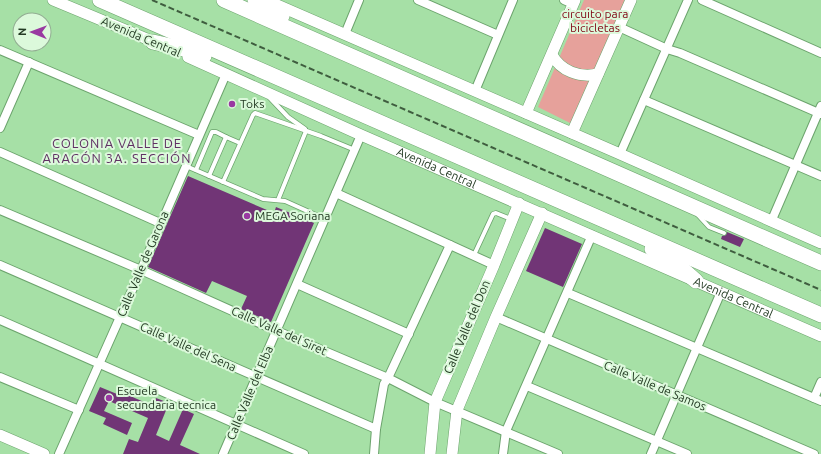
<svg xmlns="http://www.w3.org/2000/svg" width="821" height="454" viewBox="0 0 821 454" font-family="Ubuntu,sans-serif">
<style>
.green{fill:#e6a19b}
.building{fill:#713576}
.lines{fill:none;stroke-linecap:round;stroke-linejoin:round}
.lane-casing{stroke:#6ca46d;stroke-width:5.5}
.street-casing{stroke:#6ca46d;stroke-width:10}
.secondary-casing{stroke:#6ca46d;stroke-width:12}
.highway-casing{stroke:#6ca46d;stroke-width:16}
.lane{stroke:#fff;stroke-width:4}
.street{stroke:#fff;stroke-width:8}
.secondary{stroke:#fff;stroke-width:11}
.highway{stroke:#fff;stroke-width:15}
.rail{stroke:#3f5d3f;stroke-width:2;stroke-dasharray:6 3;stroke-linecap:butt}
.poi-dot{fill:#9939a1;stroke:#dcf9db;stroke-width:1.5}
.labels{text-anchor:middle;stroke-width:4;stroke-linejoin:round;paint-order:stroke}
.park-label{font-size:12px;fill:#800413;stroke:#dcf9db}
.street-label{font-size:12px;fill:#243b24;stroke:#dcf9db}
.poi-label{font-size:12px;fill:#243b24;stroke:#dcf9db;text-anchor:start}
.neighbourhood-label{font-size:13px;letter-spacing:1px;fill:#603164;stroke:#dcf9db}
</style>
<rect width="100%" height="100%" fill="#a6e0a6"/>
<path class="green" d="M584,0H625L572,124L538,107Z"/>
<g class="building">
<path d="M188,176L274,213L276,207L314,223L271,322L241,309L247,296L212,281L206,293L148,267Z"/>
<path d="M545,228L582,244L563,287L526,271Z"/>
<path d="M727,232L744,239L740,247L721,239L722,236L726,235Z"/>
<path d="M100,387L117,394L119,391L153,406L156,398L169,403L156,435L169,441L183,409L194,414L180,445L200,454H123L129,439L138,442L148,418L109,401L104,411L132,423L127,435L103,424L106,418L89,411Z"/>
</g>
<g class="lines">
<defs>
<g id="lane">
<path d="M270,98L288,117L305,129"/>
<path d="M186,166L263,199L285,201L325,219"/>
<path d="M196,170L212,132H216L226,137"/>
<path d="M209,176L226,137L240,143"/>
<path d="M223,182L253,115L255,113L321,136L355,150"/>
<path d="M278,200L306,131"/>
<path d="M698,215L709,227L724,233"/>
<path d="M474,255L493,214L496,213L511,219"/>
</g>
<g id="street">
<path d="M418,0L498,35"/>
<path d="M564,0L573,4"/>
<path d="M702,0L821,53"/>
<path d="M619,27L667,49L680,53L821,114"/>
<path d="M345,34L359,0"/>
<path d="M0,50L199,135"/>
<path d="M475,91L513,0"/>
<path d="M644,100L821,176"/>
<path d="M0,128L29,62"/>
<path d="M0,152L160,223"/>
<path d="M620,154L688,0"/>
<path d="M336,193L494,265"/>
<path d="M0,210L141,270L277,331L388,378L435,402L558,454"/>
<path d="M771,222L821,106"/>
<path d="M0,265L376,429"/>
<path d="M297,284L409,334"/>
<path d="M568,293L821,401"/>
<path d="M496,317L814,454"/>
<path d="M0,320L304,454"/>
<path d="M0,377L79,410"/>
<path d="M527,386L687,454"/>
<path d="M814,398L821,382"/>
<path d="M59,454L141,270L226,74"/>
<path d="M223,454L361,135"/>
<path d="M374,454L376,429L384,384L388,378L450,245"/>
<path d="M503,454L506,431L592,235"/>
<path d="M651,454L721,292"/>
</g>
<g id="secondary">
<path d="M53,0L159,44"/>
<path d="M268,1L620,154L821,243"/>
<path d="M552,55C561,71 579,78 598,74"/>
<path id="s1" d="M188,57L361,135L821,336"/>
<path d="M526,113L575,0"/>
<path d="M572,133L631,0"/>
<path d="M0,435L44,454"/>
<path d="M430,454L435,402L494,265L519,203"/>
<path d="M452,454L457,410L496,317L542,213"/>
</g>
<g id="highway">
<path d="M100,0L821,315"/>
<path d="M224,0L821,263"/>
<path d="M255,0L282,16"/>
<path d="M153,42L188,50L204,56"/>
<path d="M652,249L680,267L696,281"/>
</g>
</defs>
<use href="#lane" class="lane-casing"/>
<use href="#street" class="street-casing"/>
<use href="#secondary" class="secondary-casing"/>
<use href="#highway" class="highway-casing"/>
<use href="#lane" class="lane"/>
<use href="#street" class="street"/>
<use href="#secondary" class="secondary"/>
<use href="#highway" class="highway"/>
<path class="rail" d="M152,0L821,290"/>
</g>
<g class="poi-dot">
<circle cx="232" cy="104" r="4"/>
<circle cx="247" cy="216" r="4"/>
<circle cx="109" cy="398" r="4"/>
</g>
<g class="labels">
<g class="park-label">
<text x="595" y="18">circuito para<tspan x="595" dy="14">bicicletas</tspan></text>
</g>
<g class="street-label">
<text transform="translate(141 37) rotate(23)" y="4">Avenida Central</text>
<text dy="4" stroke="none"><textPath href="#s1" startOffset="272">Avenida Central</textPath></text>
<text transform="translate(143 264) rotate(-67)" y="4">Calle Valle de Garona</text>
<text dy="4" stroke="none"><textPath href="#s1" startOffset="596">Avenida Central</textPath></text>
<text transform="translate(467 327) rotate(-67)" y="4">Calle Valle del Don</text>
<text transform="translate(279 331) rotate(24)" y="4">Calle Valle del Siret</text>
<text transform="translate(188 347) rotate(24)" y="4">Calle Valle del Sena</text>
<text transform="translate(655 386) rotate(23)" y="4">Calle Valle de Samos</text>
<text transform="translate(250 393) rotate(-67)" y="4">Calle Valle del Elba</text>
</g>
<g class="poi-label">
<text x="240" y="108">Toks</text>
<text x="255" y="220">MEGA Soriana</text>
<text x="117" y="395">Escuela<tspan x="117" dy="14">secundaria tecnica</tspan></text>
</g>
<g class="neighbourhood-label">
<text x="117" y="148">COLONIA VALLE DE<tspan x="117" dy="15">ARAGÓN 3A. SECCIÓN</tspan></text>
</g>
</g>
<g transform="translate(32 32) rotate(271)"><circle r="19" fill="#dcf9db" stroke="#92ad92"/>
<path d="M0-3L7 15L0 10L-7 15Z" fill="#9939a1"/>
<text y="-6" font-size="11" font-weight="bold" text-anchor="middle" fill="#243b24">N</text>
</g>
</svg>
